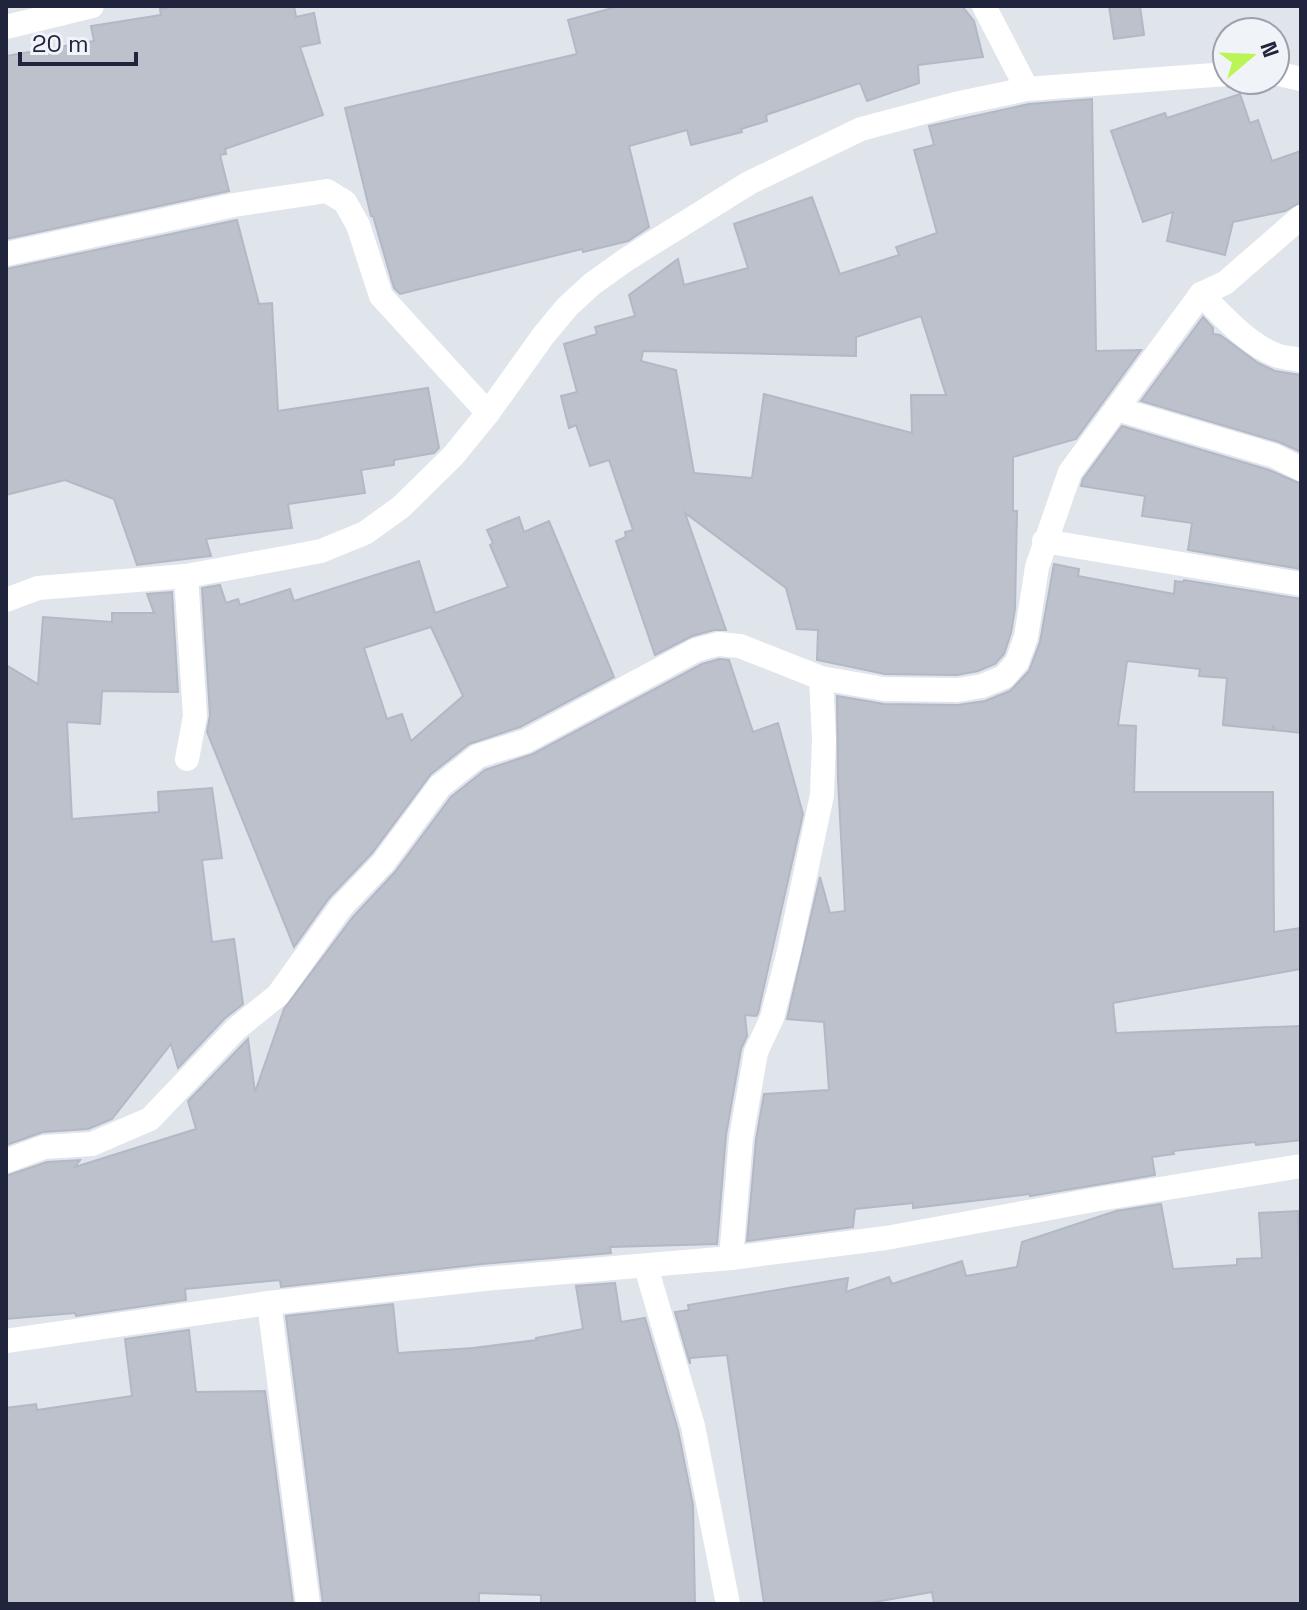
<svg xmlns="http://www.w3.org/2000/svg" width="1307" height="1610" viewBox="0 0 1307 1610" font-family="'Space Grotesk',sans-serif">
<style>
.building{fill:#bcc1cc;stroke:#b2b8c5;stroke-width:2;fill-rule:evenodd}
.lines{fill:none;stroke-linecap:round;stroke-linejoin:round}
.minor{stroke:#fff;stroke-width:24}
</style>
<rect width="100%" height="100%" fill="#e0e4eb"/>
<g class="building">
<path d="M178,6H294L296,17L314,13L320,43L300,47L323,115L225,149L226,154L220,155L229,191L6,239V56L94,41L91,26L161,15L160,9Z"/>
<path d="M620,6H962L974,21L983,57L918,65L919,83L867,101L860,83L766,115L767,121L741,129L742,132L691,145L687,130L629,146L649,227L628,241L583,252L582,249L400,294L394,288L373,216H371L345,108L577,54L568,20Z"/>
<path d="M1109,6H1140L1144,35L1114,39Z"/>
<path d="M1240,94L1250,123L1258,120L1272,161L1301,151V202L1285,211L1233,222L1225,255L1167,241L1173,212L1143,222L1111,131L1165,113L1167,118Z"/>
<path d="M1092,99L1096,351L1141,350L1076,439L1013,457V511H1017L1015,609L1011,633L1004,654L995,664L978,671L957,675L885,674L817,660L818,630L797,629L786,588L685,513L726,630H714L692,636L655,655L616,541L626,537L625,532L633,530L609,460L590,466L576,425L569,428L561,396L577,392L564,344L597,334L595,327L635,316L629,295L678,259L684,285L748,268L734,224L812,197L840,274L899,255L896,247L937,233L914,150L934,145L929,126L1029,104ZM921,316L946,395H911L912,433L764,394L752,478L694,473L676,370L641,361L643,351L856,356V337Z"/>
<path d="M237,220L259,304L272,303L278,411L428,388L439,448L434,453L394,460V465L361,470L365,493L288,504L292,528L206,539L211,556L137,565L114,499L65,480L6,495V269Z"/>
<path d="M1203,317L1213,328V334L1220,335L1258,363L1275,371L1301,375V452L1279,442L1141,401Z"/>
<path d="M1122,426L1269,470L1301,484V569L1188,550L1192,523L1142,516L1145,496L1081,486L1083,479Z"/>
<path d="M519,517L524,532L549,521L614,677L520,727L469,744L431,774L372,853L329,898L294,947L207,732L210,715L202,588L220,585L226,603L238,599L240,605L290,589L294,601L419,561L435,613L508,587L490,545L493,543L487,530ZM431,627L463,696L411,741L402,714L387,719L364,648Z"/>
<path d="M1054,564L1079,569L1078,576L1174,594L1175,581L1183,582L1184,580L1301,599V733L1275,730L1273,725V730L1223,725L1227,678L1199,676L1200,669L1127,661L1118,725L1136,726L1134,792H1273L1274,932L1301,928V969L1113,1003L1116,1033L1301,1026V1140L1256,1145L1255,1142L1173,1151L1174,1154L1152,1157L1155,1175L1030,1196V1194L913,1208V1203L855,1209L853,1227L747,1241L756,1140L764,1094L829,1090L824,1022L787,1019L820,877L830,913L845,911L838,780L837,696L884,704L958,705L985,701L1010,691L1029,671L1040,642Z"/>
<path d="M172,592L178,692L102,691L100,724L67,722L72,819L159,812L158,792L212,788L222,858L202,860L212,942L234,939L243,1004L225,1018L178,1068L171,1044L112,1119L88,1129L43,1132L6,1145V665L38,684L43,617L112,622V613H154L147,594Z"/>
<path d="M719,659L729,660L753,732L778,723L803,814L758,1013L756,1016L745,1015L747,1036L741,1049L726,1135L717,1244L610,1247L611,1253L482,1264L281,1287L280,1280L185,1289L186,1300L76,1316L75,1313L6,1319V1176L47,1162L80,1160L75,1167L196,1129L188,1101L248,1039L255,1092L284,1009L353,917L395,872L451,797L485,770L533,754L702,664Z"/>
<path d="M1161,1204L1173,1269L1237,1265V1259L1262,1258L1259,1213L1298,1211L1301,1276V1604H934L932,1592L864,1604H764L727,1355L690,1358V1364L675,1312L689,1310L688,1305L848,1278L846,1292L889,1277L892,1284L962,1261L966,1276L1017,1267L1022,1242L1116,1211Z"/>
<path d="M615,1283L621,1322L645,1318L678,1430L693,1505L695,1604H541V1595L479,1593V1604H323L286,1316L393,1304L398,1353L473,1348L537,1340L536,1338L583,1329L576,1286Z"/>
<path d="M189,1330L196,1392L265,1391L293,1604H6V1408L36,1404L37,1410L132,1396L125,1339Z"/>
</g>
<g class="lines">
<g class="minor">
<path d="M984,6L1027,89"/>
<path d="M6,27L92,6"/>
<path d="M1275,73L1301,79"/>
<path d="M6,254L234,205L327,191L345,202L358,225L381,296L488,413"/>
<path d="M1201,294C1222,315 1247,344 1276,355C1283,358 1293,358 1301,360"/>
<path d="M1117,409L1275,456L1301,469"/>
<path d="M1044,541L1301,584"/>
<path d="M186,576L195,716L187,759"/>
<path d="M6,600L38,588L186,576L279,559L321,551L365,533L401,507L453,456L488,413L543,336L567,307L592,284L627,259L749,183L861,129L955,104L1027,89L1227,74"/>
<path d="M6,1161L44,1147L92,1144L150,1119L236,1029L278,995L341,907L383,863L440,786L478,756L526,741L696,650L718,644L740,646L821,678L884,689L958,690L982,686L1004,677L1017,662L1026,637L1037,567L1070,472L1201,294L1225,283L1301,217"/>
<path d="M731,1258L741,1138L756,1052L772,1018L789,951L822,795L824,739L821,678"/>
<path d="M646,1267L693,1426L728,1604"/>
<path d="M269,1303L308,1604"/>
<path d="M6,1341L269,1303L484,1279L731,1258L886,1238L1099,1199L1301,1166"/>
</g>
</g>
<rect width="1307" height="1610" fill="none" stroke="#20243c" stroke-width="16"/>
<g transform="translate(1251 56) rotate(71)"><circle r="38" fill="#f0f3f8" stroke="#9da0ad" stroke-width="2"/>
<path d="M0-6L14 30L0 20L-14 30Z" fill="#baf455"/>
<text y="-12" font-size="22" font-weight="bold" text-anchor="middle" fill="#20243c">N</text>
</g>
<path d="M20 52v12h116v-12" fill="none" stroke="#20243c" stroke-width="4"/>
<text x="32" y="52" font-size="24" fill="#20243c" stroke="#f0f3f8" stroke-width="6" paint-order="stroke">20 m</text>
</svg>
